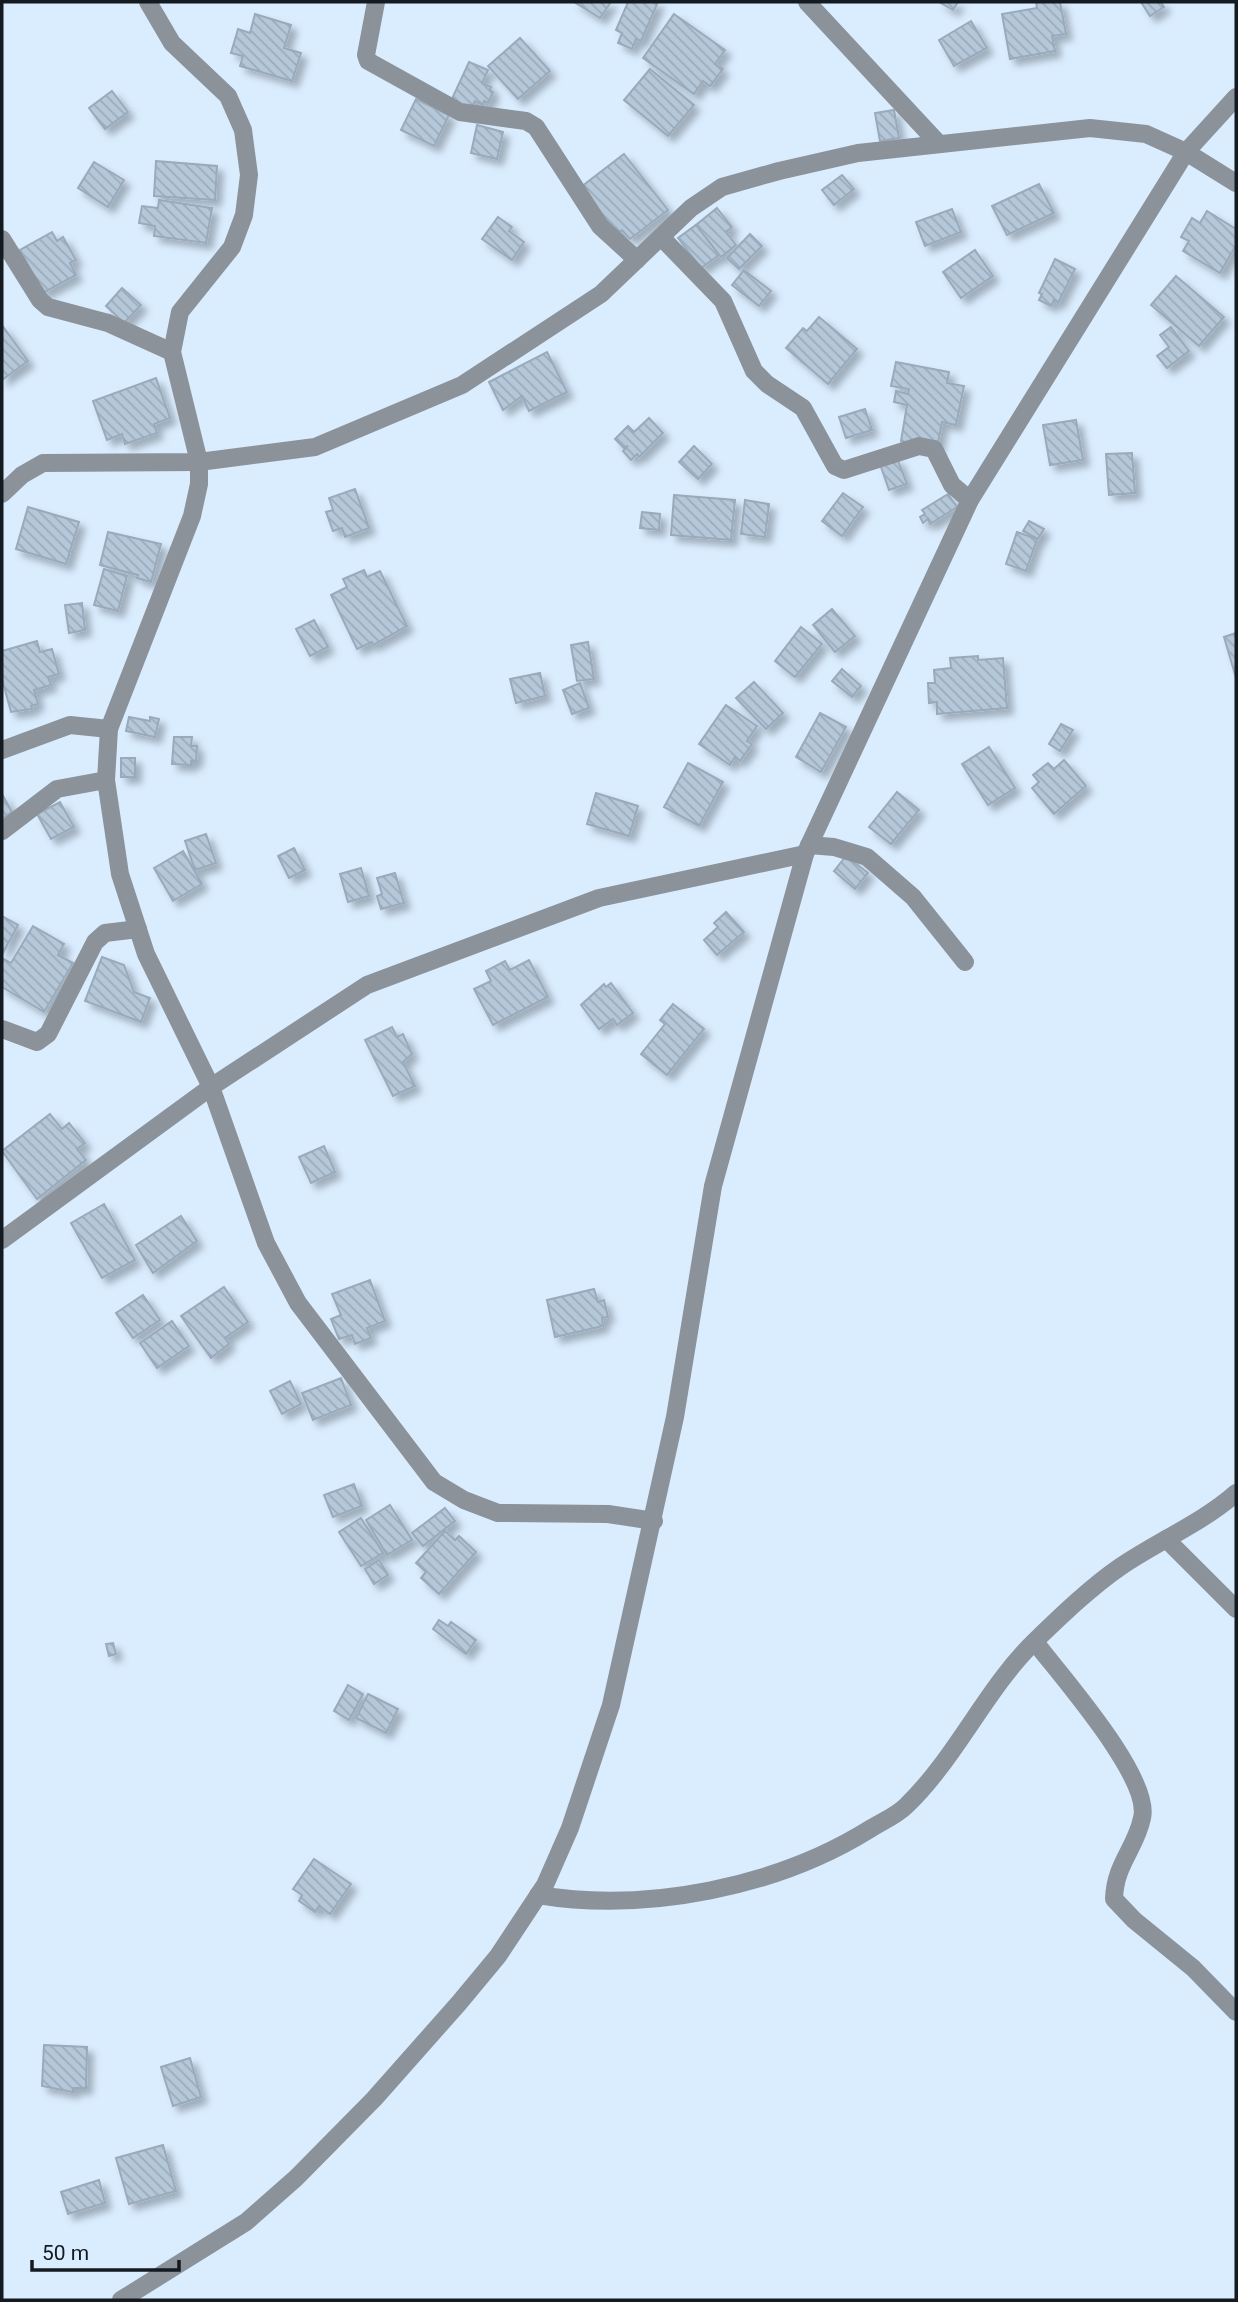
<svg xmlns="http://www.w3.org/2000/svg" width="1238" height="2302" viewBox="0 0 1238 2302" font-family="Roboto,sans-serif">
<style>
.building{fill:url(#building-back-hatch);stroke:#98aabb;stroke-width:2;filter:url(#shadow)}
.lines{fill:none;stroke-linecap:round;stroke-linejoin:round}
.street{stroke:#8b929a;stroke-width:18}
</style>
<defs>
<pattern id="building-back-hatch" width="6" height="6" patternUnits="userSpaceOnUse" patternTransform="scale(1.75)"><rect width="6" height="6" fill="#b5c8d9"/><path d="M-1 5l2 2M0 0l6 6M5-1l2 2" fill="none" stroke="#9babba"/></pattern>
<filter id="shadow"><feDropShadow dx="6" dy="6" stdDeviation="3.5" flood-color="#0004"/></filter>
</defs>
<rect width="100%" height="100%" fill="#daedff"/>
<g class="building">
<path d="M574,2H611L600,18Z"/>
<path d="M628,2H658L641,41L636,39L632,49L618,43L622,33L616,30Z"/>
<path d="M939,2H958L953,10Z"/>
<path d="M1036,2H1060L1066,34L1052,36L1055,51L1010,59L1002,14L1037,8Z"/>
<path d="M1141,2H1161L1164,7L1150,16Z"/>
<path d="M255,14L291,25L284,48L301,53L292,81L240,66L243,56L231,53L238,29L250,33Z"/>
<path d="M674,14L725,50L715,64L723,69L710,86L703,81L694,94L643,58Z"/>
<path d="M971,21L987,48L954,66L939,40Z"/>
<path d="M520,38L550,71L518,99L488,66Z"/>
<path d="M469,62L488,70L482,83L491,87L490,90L493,92L488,103L484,101L483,105L475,101L469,112L450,103Z"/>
<path d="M650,69L694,105L668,136L624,100Z"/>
<path d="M112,91L128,112L105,129L89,108Z"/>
<path d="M416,99L449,115L434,146L401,130Z"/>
<path d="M894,110L899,138L880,141L875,113Z"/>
<path d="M477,125L503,132L497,159L471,153Z"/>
<path d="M624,154L668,210L630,239L622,230L617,234L581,187Z"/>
<path d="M156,161L217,166L215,200L154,196Z"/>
<path d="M94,162L124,180L108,207L78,188Z"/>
<path d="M842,175L854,189L834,205L822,190Z"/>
<path d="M1039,184L1054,213L1007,235L992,206Z"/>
<path d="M159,200L212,208L206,243L154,236L155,226L139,223L142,206L158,208Z"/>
<path d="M717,208L732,227L726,232L736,245L721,257L696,225Z"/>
<path d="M952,209L961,232L925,246L916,222Z"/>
<path d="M1207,211L1236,229V245L1220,273L1183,251L1189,241L1181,237L1192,218L1200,223Z"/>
<path d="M498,217L512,227L509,231L524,242L512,260L482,239Z"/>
<path d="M696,225L719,255L701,268L678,238Z"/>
<path d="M52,232L57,241L63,237L76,260L70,263L76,275L43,293L20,250Z"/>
<path d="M750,234L762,246L739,269L727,258Z"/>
<path d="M975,250L993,276L961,298L943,272Z"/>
<path d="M1055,259L1075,269L1058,303L1054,300L1051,306L1039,300L1042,294L1039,293Z"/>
<path d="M744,270L771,291L759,306L732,285Z"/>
<path d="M1176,276L1224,317L1199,346L1151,305Z"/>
<path d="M122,288L141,305L124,323L106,306Z"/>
<path d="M819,317L857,349L828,384L786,348L803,328L807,331Z"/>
<path d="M2,325L28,361L2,380Z"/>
<path d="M1171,327L1189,351L1167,368L1157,356L1169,347L1160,335Z"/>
<path d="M547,352L567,392L529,411L522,396L503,410L489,382Z"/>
<path d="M896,362L949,372L947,383L964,386L956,425L942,422L937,448L901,441L907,405L894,402L896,391L908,394L909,389L891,386Z"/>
<path d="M156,378L170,418L154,424L157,433L125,444L122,434L107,440L93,401Z"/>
<path d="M865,409L872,430L846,438L839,417Z"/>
<path d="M649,418L663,433L639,457L637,454L631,460L623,451L628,446L624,448L615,439L628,426L634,432Z"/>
<path d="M1076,420L1083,460L1050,465L1043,425Z"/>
<path d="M694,446L712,464L698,479L679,462Z"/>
<path d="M1132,453L1135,493L1109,495L1106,454Z"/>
<path d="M897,458L907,484L889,490L880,464Z"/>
<path d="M355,489L369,528L345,537L342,528L333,531L326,512L333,510L329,498Z"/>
<path d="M843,493L863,507L842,536L822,521Z"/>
<path d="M948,494L957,507L930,524L928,519L923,523L920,517L925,514L922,510Z"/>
<path d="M674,495L735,500L731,540L671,535Z"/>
<path d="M745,500L769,504L765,537L741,534Z"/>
<path d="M28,507L79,522L66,564L16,549Z"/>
<path d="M642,512L660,514L659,530L640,528Z"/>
<path d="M1029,521L1044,529L1038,539L1023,531Z"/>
<path d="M108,532L161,544L151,582L137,578L138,575L100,565Z"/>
<path d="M1017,532L1037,539L1026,571L1006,564Z"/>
<path d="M104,569L127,576L118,611L94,605Z"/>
<path d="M364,570L367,577L380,571L407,626L373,645L372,642L357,649L331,595L347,587L343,579Z"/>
<path d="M82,603L85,630L69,633L65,605Z"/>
<path d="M832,609L855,636L835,652L813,625Z"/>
<path d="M314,620L328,647L310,656L296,629Z"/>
<path d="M801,627L822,644L795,677L775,661Z"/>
<path d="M1236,633V678L1224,637Z"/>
<path d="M37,641L40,652L52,649L59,674L48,677L51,685L34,690L38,704L31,706L32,709L11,712L2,679V651Z"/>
<path d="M588,642L594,679L577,681L571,645Z"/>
<path d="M978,656V660L1003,658L1007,708L937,714V702L929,703L928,683H935L934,670L951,668L950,658Z"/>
<path d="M842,669L861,686L852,697L832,681Z"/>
<path d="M540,673L545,696L516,703L510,679Z"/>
<path d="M754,682L783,713L766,729L736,698Z"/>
<path d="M580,683L589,708L572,714L563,690Z"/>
<path d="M726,705L757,726L747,741L752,744L740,761L735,757L730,765L699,744Z"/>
<path d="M820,713L846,727L821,772L796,757Z"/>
<path d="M129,717L150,721V717L159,719L155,737L126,731Z"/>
<path d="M1061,724L1073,730L1060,751L1049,744Z"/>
<path d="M174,737H192L191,746H197L196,761H191V765L172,764Z"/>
<path d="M989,747L1015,788L988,805L962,764Z"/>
<rect x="121" y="758" width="14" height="19"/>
<path d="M1064,760L1086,786L1054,814L1032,788L1039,782L1033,775L1048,763L1054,769Z"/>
<path d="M688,763L723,782L699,826L664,807Z"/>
<path d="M897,792L919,810L891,844L869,827Z"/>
<path d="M596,793L638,806L629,836L587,824Z"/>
<path d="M2,794L12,812L2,818Z"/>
<path d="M60,802L74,827L51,839L37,814Z"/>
<path d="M206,834L216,863L195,870L185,841Z"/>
<path d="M294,848L305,870L289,878L278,856Z"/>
<path d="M183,851L202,884L173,901L154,868Z"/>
<path d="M846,856L868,873L855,889L834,871Z"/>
<path d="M361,868L369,896L348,902L340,874Z"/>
<path d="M395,873L404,903L381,909L377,896L382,894L377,878Z"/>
<path d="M726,912L744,932L717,955L704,940L718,927L714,923Z"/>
<path d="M2,916L18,925L3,953L2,952Z"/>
<path d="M33,926L64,944L58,955L73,963L44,1012L2,987V964L4,959L11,963Z"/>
<path d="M102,957L124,965L134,992L150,998L141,1022L85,1001Z"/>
<path d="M529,960L548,997L493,1025L474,989L491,981L486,971L505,961L510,970Z"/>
<path d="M611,983L633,1013L617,1025L613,1019L599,1029L581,1005L604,984L606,987Z"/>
<path d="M673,1004L704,1029L667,1075L641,1054L665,1024L660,1020Z"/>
<path d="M392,1027L397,1037L403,1034L412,1054L403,1062L415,1086L393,1096L365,1040Z"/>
<path d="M50,1114L62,1129L69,1123L85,1143L77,1149L86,1160L37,1199L2,1151Z"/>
<path d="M324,1146L335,1172L311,1183L299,1157Z"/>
<path d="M104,1204L135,1260L102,1278L71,1223Z"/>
<path d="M181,1216L197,1241L153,1273L136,1245Z"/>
<path d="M370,1280L385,1321L367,1328L371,1338L355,1344L352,1335L339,1339L331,1319L341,1315L332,1294Z"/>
<path d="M224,1287L248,1322L225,1338L229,1344L211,1358L181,1316Z"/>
<path d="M594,1289L598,1302L604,1300L608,1317L602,1318L603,1326L555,1337L547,1300Z"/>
<path d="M143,1295L160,1320L133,1338L116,1313Z"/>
<path d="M172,1321L189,1346L157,1368L140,1343Z"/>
<path d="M341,1378L351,1405L313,1420L302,1393Z"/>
<path d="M290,1381L301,1404L282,1414L270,1391Z"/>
<path d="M354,1484L362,1506L333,1517L324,1495Z"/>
<path d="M390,1505L412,1540L387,1555L366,1520Z"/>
<path d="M445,1508L455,1521L423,1546L412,1533Z"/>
<path d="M361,1518L383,1553L361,1566L339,1532Z"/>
<path d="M445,1531L455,1540L459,1536L476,1552L439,1594L421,1578L426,1572L416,1563Z"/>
<path d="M379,1560L388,1575L374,1584L365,1569Z"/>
<path d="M439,1620L448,1626L451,1622L476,1640L466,1654L433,1629Z"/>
<path d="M113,1643L116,1654L109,1656L106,1644Z"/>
<path d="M348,1685L363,1694L349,1720L334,1711Z"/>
<path d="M368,1694L398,1709L386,1733L356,1718Z"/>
<path d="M314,1859L351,1884L330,1914L319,1906L315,1912L299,1901L302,1895L293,1889Z"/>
<path d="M44,2045L87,2047L86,2088H73V2092L42,2086Z"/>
<path d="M190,2058L201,2097L173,2106L161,2067Z"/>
<path d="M163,2145L176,2191L129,2204L116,2158Z"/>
<path d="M99,2180L105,2203L68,2214L61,2192Z"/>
</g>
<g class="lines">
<g class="street">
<path d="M148,2L172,43L228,96L243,130L249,175L244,215L232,247L180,312L172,352L199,462V484L192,516L109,729L106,780L120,874L146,954L211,1087L266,1243L298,1303L434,1482L464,1500L498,1513L608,1514L654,1521"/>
<path d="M376,2L366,55L368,61L460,112L526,121L536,127L600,226L637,260"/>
<path d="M807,2L938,143"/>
<path d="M661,237L723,301L754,371L767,384L803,408L835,466L844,470L919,446L934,449L952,485L970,500"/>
<path d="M2,239L40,300L48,307L108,323L172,352"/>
<path d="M2,494L22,475L43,463L199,462L315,447L462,385L601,294L691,208L722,187L779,171L858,153L1090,128L1146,134L1186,152L1236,183"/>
<path d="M2,750L70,725L109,729"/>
<path d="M2,831L57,789L106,780"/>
<path d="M809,845L834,847L867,857L913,897L965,962"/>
<path d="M2,1029L37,1042L48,1034L95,942L105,933L138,929"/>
<path d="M2,1240L211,1087L367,985L599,898L805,854"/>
<path d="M1166,1539L1236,1609"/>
<path d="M1035,1642C1060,1675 1152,1778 1142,1818C1136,1848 1115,1864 1114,1899L1134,1920L1193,1968L1236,2012"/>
<path d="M538,1895C647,1913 777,1887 870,1829C881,1822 896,1816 906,1806C957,1757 986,1688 1036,1640C1062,1615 1091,1587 1120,1567C1158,1541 1202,1523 1236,1493"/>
<path d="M121,2300L246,2222L296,2178L374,2099L459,2003L498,1956L545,1885L570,1828L611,1705L675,1417L713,1186L805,854L970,500L1186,152L1236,97"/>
</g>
</g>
<rect width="1238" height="2302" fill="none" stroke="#131a20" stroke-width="7"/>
<path d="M32 2260v10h147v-10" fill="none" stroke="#131a20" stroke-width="3.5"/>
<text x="42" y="2260" font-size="21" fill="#131a20" stroke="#daedff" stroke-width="5" paint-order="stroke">50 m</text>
</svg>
